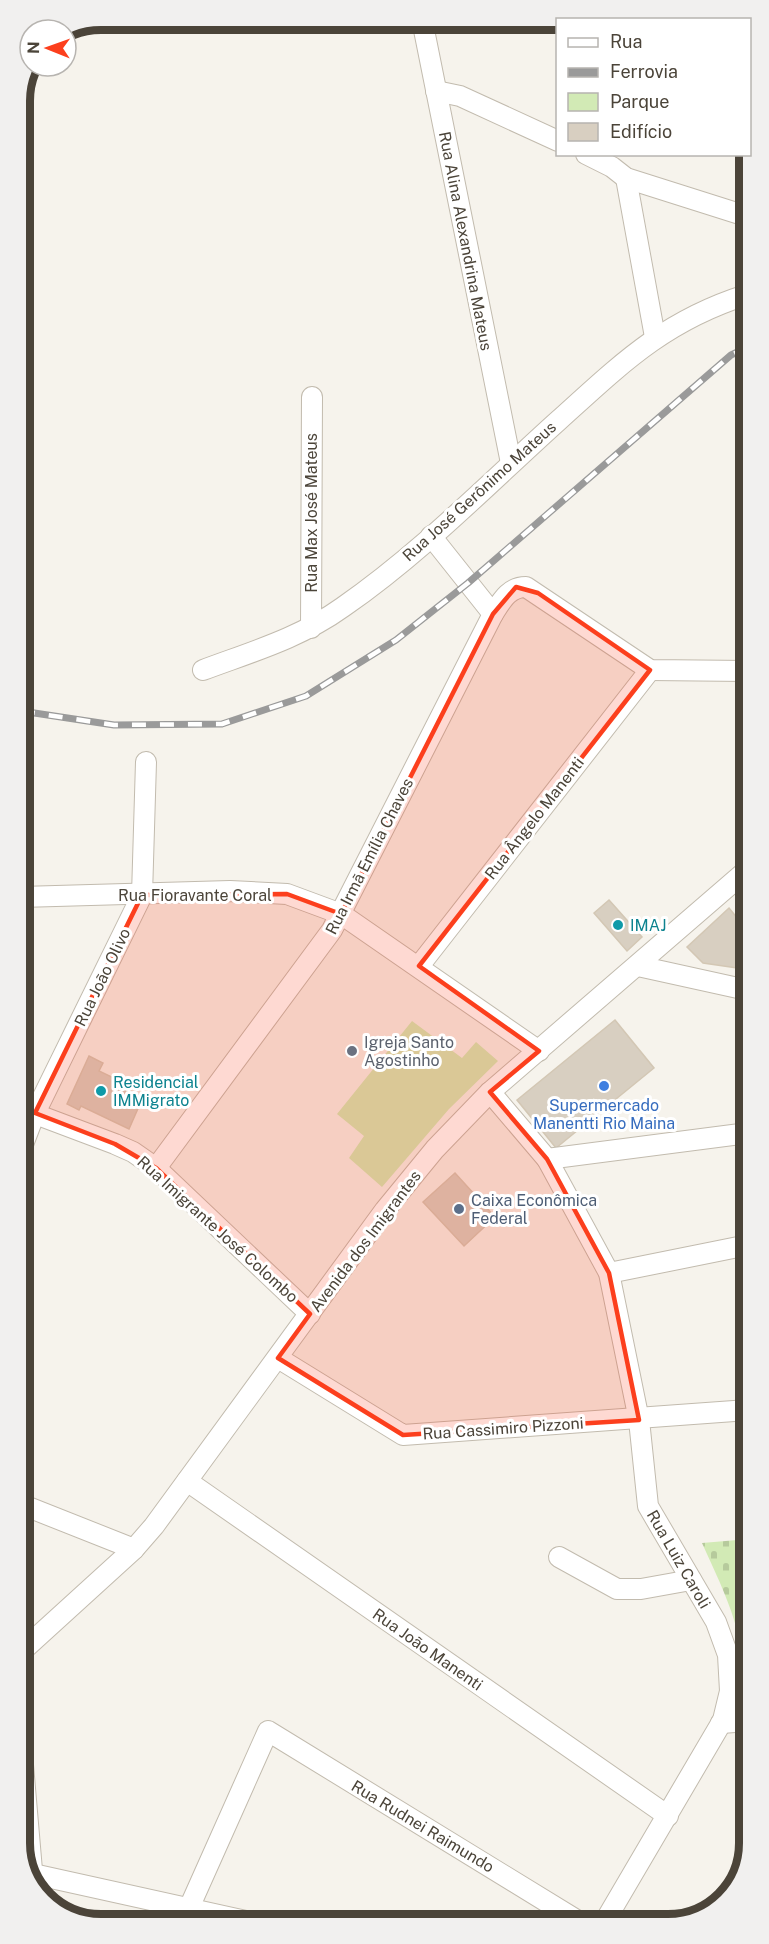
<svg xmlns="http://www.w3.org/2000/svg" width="769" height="1944" viewBox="0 0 769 1944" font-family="'Public Sans',sans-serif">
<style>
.green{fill:#d2eab5}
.cemetery{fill:url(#cemetery-stones)}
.building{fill:#d8cfc1;stroke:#d3c7b4;stroke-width:1.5}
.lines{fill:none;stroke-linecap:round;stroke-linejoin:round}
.minor-casing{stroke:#c2bbae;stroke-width:22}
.minor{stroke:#fff;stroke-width:20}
.rail-casing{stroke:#9a9a9a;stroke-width:7}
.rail{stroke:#fff;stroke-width:4.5;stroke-dasharray:14;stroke-linecap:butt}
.marked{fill:#fc3f1d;fill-opacity:0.2;stroke:#fc3f1d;stroke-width:4.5;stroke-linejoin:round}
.culture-dot{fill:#0f9aa8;stroke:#fff;stroke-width:2}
.worship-dot{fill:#6b7280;stroke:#fff;stroke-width:2}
.shop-dot{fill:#3f7fe0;stroke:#fff;stroke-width:2}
.service-dot{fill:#5c6f8a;stroke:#fff;stroke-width:2}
.labels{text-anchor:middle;stroke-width:6;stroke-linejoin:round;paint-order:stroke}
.street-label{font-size:16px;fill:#4b4439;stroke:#fff}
.culture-label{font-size:16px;fill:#0d838f;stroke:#fff;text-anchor:start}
.worship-label{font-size:16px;fill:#5b616d;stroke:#fff;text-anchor:start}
.shop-label{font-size:16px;fill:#366cbe;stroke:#fff}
.service-label{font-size:16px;fill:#4e5e75;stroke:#fff;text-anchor:start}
.rim{fill:none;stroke:#4b4439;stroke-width:8}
</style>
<defs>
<pattern id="cemetery-stones" width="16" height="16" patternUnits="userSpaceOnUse" patternTransform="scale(1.5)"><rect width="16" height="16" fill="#d2eab5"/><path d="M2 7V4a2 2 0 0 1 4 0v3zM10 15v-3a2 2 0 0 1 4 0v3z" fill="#b6ca9c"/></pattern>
</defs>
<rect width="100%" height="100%" fill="#f6f3ec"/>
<path class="green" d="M412,1021L462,1058L476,1042L498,1061L449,1109L382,1187L349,1158L364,1136L337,1114Z"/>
<path class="cemetery" d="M749,1539V1704H742C751,1644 726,1596 702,1543Z"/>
<g class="building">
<path d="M609,900L642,937L627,951L594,913Z"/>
<path d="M729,908L747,930V957L737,968L703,963L687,947Z"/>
<path d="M615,1020L654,1068L556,1148L517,1100Z"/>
<path d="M89,1056L103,1063L99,1071L118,1080L116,1084L143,1097L129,1129L81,1106L79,1110L67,1104Z"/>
<path d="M455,1173L495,1217L464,1246L423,1202Z"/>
</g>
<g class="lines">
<defs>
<g id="minor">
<path d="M422,20L511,463"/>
<path d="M436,91L460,96L558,141"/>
<path d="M586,154L612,167L626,178L746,216"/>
<path d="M626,178L655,337"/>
<path d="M431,536L493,614C502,600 509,587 526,587L650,670L747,671"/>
<path d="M311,628L312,397"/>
<path d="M203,670C251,652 300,638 343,607C421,553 489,483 559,420C621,364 664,321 746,295"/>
<path d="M21,897L230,891L287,894L341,914L539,1051"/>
<path d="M419,966L650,670"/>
<path d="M638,966L747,990"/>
<path d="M490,1092L547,1159L609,1273L639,1420L648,1506L716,1622L728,1655L730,1691L723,1720L605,1921"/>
<path d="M22,1109L115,1144L133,1152L156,1168L310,1314"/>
<path d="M22,1147L35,1113L142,895L146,762"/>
<path d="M547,1159L748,1133"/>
<path d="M156,1168L332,930L493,614"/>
<path d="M609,1273L748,1245"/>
<path d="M278,1358L403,1435L748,1410"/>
<path d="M187,1481L668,1816"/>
<path d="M23,1505L134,1549"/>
<path d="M559,1557L617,1589H641L691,1580"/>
<path d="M23,1650L134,1549L154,1526L385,1210L435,1149L490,1092L747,870"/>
<path d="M721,1723L749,1721"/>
<path d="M23,1765L33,1882"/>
<path d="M28,1875L33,1874L255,1923"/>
<path d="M189,1908L268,1731L578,1921"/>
</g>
</defs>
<use href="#minor" class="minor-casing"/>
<use href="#minor" class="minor"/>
<defs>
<path id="rail" d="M21,711L114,725L222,724L306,696L396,640L468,583L731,355L746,348"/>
</defs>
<use href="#rail" class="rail-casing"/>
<use href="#rail" class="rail"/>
</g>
<path class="marked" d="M516,587L538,593L650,670L419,966L539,1051L490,1092L547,1159L609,1273L639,1420L403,1435L278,1358L310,1314L156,1168L115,1144L35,1113L142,895L287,894L341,914L493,614Z"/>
<g class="culture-dot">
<circle cx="618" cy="925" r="6"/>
<circle cx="101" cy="1091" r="6"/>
</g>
<circle class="worship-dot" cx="352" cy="1051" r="6"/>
<circle class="shop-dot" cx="604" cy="1086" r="6"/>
<circle class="service-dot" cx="459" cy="1209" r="6"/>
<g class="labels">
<g class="street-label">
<text transform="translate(466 241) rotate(79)" y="6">Rua Alina Alexandrina Mateus</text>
<text transform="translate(479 491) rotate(-42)" y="6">Rua José Gerônimo Mateus</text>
<text transform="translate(311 513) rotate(-90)" y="6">Rua Max José Mateus</text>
<text transform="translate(534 818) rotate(-52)" y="6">Rua Ângelo Manenti</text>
<text transform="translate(369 856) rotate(-63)" y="6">Rua Irmã Emília Chaves</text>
<text x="195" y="901">Rua Fioravante Coral</text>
<text transform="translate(102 977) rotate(-64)" y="6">Rua João Olivo</text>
<text transform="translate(218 1229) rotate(42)" y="6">Rua Imigrante José Colombo</text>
<text transform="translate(365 1241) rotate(-53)" y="6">Avenida dos Imigrantes</text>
<text transform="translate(503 1428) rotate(-4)" y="6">Rua Cassimiro Pizzoni</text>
<text transform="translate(679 1559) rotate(60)" y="6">Rua Luiz Caroli</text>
<text transform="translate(428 1649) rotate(35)" y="6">Rua João Manenti</text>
<text transform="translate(423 1826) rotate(31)" y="6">Rua Rudnei Raimundo</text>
</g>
<g class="culture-label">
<text x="630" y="931">IMAJ</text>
<text x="113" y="1088">Residencial<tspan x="113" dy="18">IMMigrato</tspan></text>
</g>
<g class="worship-label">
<text x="364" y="1048">Igreja Santo<tspan x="364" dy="18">Agostinho</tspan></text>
</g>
<g class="shop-label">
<text x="604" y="1111">Supermercado<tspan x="604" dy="18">Manentti Rio Maina</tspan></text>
</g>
<g class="service-label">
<text x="471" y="1206">Caixa Econômica<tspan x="471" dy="18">Federal</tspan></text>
</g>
</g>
<path d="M0 0H769V1944H0ZM101 30H668A71 71 0 0 1 739 101V1843A71 71 0 0 1 668 1914H101A71 71 0 0 1 30 1843V101A71 71 0 0 1 101 30Z" fill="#f1f0ef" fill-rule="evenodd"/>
<path class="rim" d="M101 30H668A71 71 0 0 1 739 101V1843A71 71 0 0 1 668 1914H101A71 71 0 0 1 30 1843V101A71 71 0 0 1 101 30Z"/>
<rect x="556" y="18" width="195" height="138" fill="#ffffff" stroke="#b7b4b0" stroke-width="1.5"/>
<rect x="568" y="38" width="30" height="9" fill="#ffffff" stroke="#b7b4b0" stroke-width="1.5"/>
<text x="610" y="48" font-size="18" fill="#4b4439">Rua</text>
<rect x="568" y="68" width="30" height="9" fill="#9a9a9a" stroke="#b7b4b0" stroke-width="1.5"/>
<text x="610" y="78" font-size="18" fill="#4b4439">Ferrovia</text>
<rect x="568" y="93" width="30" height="18" fill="#d2eab5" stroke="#b7b4b0" stroke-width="1.5"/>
<text x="610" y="108" font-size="18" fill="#4b4439">Parque</text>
<rect x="568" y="123" width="30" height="18" fill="#d8cfc1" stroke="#b7b4b0" stroke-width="1.5"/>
<text x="610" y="138" font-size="18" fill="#4b4439">Edifício</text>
<g transform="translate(48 48) rotate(271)"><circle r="28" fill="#ffffff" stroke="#b7b4b0" stroke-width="1.5"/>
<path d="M0-4.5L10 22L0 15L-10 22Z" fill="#fc3f1d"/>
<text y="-9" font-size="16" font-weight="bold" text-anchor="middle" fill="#4b4439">N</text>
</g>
</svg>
